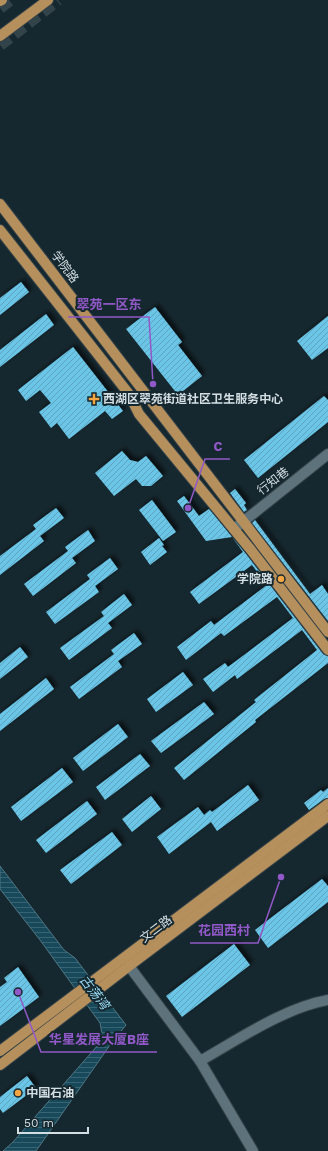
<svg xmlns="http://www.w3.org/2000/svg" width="328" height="1151" viewBox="0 0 328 1151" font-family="'Work Sans','Noto Sans SC',sans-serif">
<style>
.water{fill:url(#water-rules);stroke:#4f7683}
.building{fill:url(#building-hatch);filter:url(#shadow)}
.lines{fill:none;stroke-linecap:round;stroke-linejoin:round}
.highway-tunnel{stroke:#32434a;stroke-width:12;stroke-dasharray:12 6;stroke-linecap:butt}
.minor-casing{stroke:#344248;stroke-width:12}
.major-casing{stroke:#344248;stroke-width:12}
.minor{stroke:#5d727a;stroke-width:10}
.major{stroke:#b6905c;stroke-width:10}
.poi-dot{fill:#f3a443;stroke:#16282f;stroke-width:1.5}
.labels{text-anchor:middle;stroke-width:4;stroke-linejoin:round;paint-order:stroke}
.street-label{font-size:12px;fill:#d3dee3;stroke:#16282f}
.poi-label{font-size:12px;font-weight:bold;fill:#d3dee3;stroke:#16282f;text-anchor:start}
.water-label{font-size:13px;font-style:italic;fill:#98dcf6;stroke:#16282f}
.leader{fill:none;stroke:#9158c8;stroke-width:1.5}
.callout-dot{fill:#9158c8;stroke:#16282f;stroke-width:1.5}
.callout-label{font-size:13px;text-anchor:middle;font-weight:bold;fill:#9158c8;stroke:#16282f;stroke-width:4;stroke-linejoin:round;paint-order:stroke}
</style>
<defs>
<pattern id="water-rules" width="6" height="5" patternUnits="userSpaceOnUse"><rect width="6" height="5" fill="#17495a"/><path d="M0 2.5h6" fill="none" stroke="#386372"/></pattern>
<pattern id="building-hatch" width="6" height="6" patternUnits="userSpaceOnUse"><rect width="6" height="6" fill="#6ac5e6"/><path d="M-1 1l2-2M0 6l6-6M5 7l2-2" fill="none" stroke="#5fa4be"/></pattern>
<filter id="shadow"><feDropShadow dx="3.5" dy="-3.5" stdDeviation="2" flood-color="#0009"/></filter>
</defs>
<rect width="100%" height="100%" fill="#16282f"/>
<path class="water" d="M0,866L64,950L75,958L126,1025L110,1045L36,1151H3L13,1142L98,1045L102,1034L100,1023L40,940L0,889Z"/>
<g class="building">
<path d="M21,282L29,292L0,315V298Z"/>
<path d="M155,307L182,342L178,345L202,376L178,395L126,329Z"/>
<path d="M46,314L54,325L0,367V350Z"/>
<path d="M328,316V348L312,360L297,341Z"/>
<path d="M73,347L123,411L112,419L105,411L69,439L57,423L51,428L39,412L51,403L40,390L26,401L18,390Z"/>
<path d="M324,396L328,400V422L258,478L244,460Z"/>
<path d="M122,451L130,460L138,462L146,456L163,476L151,486H142L136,479L114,496L95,473Z"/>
<path d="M235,489L246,503L244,505L247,510L244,512L230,493Z"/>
<path d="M184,496L199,516L209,509L246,554L323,654L328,656V663L255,720L256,722L184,780L174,768L256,702L254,700L317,650L302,630L237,679L235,675L213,692L203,679L225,663L228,667L293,618L277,597L224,636L221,633L186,660L177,647L211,621L214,625L267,585L252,565L199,604L190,592L243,552L232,537L206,541L177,501Z"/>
<path d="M152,500L176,532L163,541L139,510Z"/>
<path d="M56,508L64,518L40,536L44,541L0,575V556L36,529L33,525Z"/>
<path d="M255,520L310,594L322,585L328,594V621L252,523Z"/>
<path d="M88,530L95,541L72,558L76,563L33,596L24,584L68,551L65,547Z"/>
<path d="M159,538L164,545L162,546L167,552L150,565L141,552Z"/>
<path d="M110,558L118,569L95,586L99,592L55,624L46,612L90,579L87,575Z"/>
<path d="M124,594L132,605L108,623L112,628L69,660L60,648L104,616L101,612Z"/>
<path d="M134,633L142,644L118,661L122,667L79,699L70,687L114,654L111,650Z"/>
<path d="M20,647L28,657L0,679V663Z"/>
<path d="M183,672L193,685L156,712L147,699Z"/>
<path d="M46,678L54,689L0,731V714Z"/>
<path d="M204,702L214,714L161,753L151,741Z"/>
<path d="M118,724L128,737L83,771L73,758Z"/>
<path d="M140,754L150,766L105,800L96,787Z"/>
<path d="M62,768L73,782L21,821L11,807Z"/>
<path d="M248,785L259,800L217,831L211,822L169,854L157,837L198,807L204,815L210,810L212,812Z"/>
<path d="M328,788V798L324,799L309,810L304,803L321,790L323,792Z"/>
<path d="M151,796L161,809L132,832L122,819Z"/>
<path d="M87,801L97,814L46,853L36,840Z"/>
<path d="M112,832L122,845L71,884L60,870Z"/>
<path d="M322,879L328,886V902L268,948L255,930Z"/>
<path d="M234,944L250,965L182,1017L166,996Z"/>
<path d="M18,967L39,997L0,1026V987L7,982L4,978Z"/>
<path d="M27,1076L36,1088L3,1113L0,1109V1097Z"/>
</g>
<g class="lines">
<g class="highway-tunnel">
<path d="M0,8L10,0"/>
<path d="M0,45L58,0"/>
</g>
<defs>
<g id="minor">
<path d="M234,529L328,454"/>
<path d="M129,966L200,1061L253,1151"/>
<path d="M200,1061C239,1039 284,1008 328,1000"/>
</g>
<g id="major">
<path d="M0,1L2,0"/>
<path d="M0,36L48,0"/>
<path d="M0,204L328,632"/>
<path d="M0,230L129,394L139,414L251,550L328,650"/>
<path d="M0,1051L328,804"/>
<path d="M0,1065L129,966L328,816"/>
</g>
</defs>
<use href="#minor" class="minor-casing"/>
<use href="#major" class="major-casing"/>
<use href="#minor" class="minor"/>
<use href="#major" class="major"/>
</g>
<g class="poi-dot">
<path d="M92 393h4v4h4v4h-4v4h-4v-4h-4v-4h4z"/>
<circle cx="281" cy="579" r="4"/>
<circle cx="18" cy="1093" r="4"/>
</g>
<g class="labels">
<g class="street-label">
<text transform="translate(65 267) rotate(53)" y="4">学院路</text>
<text transform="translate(273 481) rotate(-38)" y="4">行知巷</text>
<text transform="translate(156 929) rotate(-37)" y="4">文二路</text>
</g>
<g class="poi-label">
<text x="103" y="403">西湖区翠苑街道社区卫生服务中心</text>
<text x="273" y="583" text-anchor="end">学院路</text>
<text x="26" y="1097">中国石油</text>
</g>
<g class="water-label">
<text transform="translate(95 992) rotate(52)" y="5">古荡湾</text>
</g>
</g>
<path class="leader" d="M153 384L149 317H68M188 508L205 459H230M281 877L258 943H190M18 992L41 1052H157"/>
<g class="callout-dot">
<circle cx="153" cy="384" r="4"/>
<circle cx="188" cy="508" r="4"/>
<circle cx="281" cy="877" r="4"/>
<circle cx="18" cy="992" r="4"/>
</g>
<g class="callout-label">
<text x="109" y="309">翠苑一区东</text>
<text x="218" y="451">C</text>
<text x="224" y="935">花园西村</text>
<text x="99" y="1044">华星发展大厦B座</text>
</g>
<path d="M18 1127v6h70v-6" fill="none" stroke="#d3dee3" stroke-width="2"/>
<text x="24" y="1127" font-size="12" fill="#d3dee3" stroke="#16282f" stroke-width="3" paint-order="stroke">50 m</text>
</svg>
